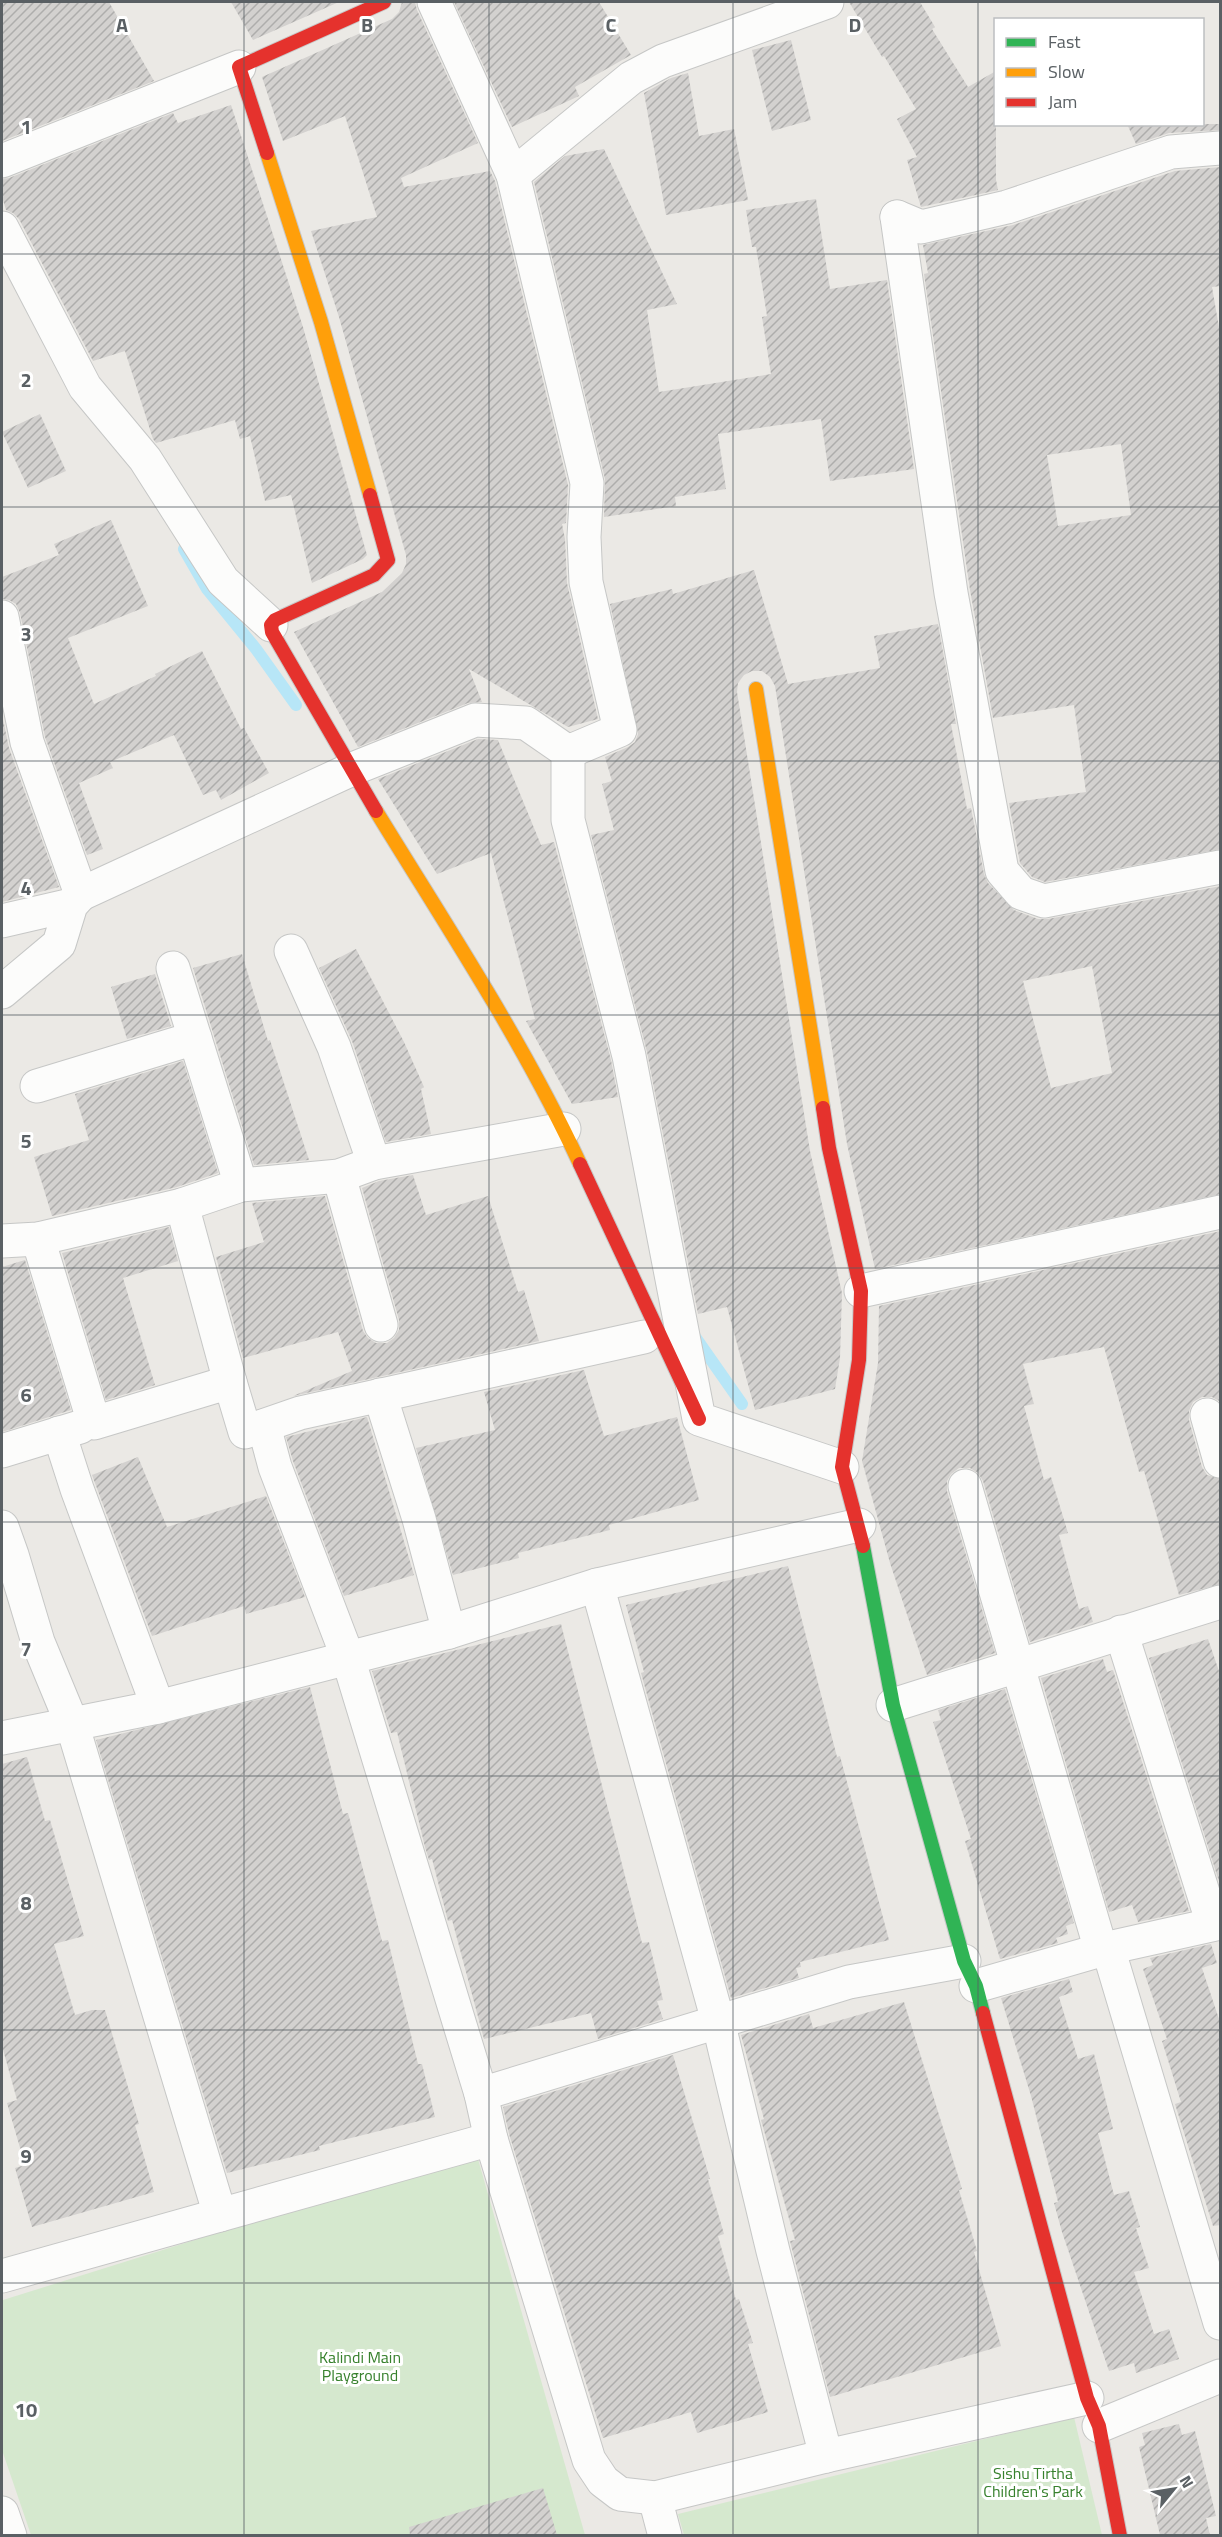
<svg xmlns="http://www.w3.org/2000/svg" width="1222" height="2537" viewBox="0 0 1222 2537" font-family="'Titillium Web',sans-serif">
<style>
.park{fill:#d5e8ce}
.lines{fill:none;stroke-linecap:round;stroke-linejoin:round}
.stream{stroke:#b7e6f7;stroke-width:12}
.building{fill:url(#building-hatch);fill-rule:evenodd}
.street-casing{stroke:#c6c7c6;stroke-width:35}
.fast-casing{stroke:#c7c8c8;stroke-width:16}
.slow-casing{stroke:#c7c8c8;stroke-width:16}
.jam-casing{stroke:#c7c8c8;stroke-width:16}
.street{stroke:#fcfcfb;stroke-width:33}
.fast{stroke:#30b455;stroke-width:14}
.slow{stroke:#ff9f0a;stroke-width:14}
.jam{stroke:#e5322d;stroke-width:14}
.grid{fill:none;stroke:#5a6064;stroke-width:1.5;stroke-opacity:0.55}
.labels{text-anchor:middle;stroke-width:6;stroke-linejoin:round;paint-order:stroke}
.park-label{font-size:16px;fill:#37812d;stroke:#fff}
.grid-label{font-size:20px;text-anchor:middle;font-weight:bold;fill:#5a6064;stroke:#fff;stroke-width:6;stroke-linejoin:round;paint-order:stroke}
</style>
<defs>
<pattern id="building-hatch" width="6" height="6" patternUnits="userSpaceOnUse" patternTransform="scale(1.5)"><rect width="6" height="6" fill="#d3d1cf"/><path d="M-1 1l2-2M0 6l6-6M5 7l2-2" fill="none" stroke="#aeadac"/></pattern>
</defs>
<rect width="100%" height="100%" fill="#ebe9e5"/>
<g class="park">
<path d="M476,2152L585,2535H31L2,2450L3,2300Z"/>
<path d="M1074,2417L1102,2535H684L678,2514Z"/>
</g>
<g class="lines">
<g class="stream">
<path d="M184,549L207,589L256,649L296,705"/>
<path d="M693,1334L742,1404"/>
</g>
</g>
<g class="building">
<path d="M2,2H109L154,81L2,141Z"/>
<path d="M231,2H339L253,40Z"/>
<path d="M402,2H415L417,10L478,143L401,178L404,187L490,171L495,181L568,485L566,523L562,524L565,539L567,583L598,719L568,727L469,669L482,702L468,703L358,747L294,632L382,592L402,573L406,564V555L339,317L311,231L377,217L345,116L283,141L262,77L392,19L399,12Z"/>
<path d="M454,2H599L631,55L575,87L579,96L512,127Z"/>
<path d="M849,2H920L935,27L932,29L968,87L996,71V180L998,190L921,207L907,160L917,157L897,119L916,109L884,56L882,57Z"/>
<path d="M791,40L811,120L772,131L752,50Z"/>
<path d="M688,73L699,136L734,129L748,200L666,215L644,93L671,78Z"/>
<path d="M231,105L303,327L367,555L363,559L312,583L291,495L265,501L250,436L240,439L235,420L156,443L153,439L125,351L93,361L19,219L13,213L6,210L2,197V179L9,178L173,113L178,123Z"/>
<path d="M1127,124H1221V130L1169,133L1136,144Z"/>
<path d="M604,149L677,304L647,310L659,392L771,374L762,317L767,316L756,247H752L746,210L816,199L830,289L887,280L914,469L830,481L821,419L718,434L726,489L675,497L676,506L604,517L605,479L534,182L565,156Z"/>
<path d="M1221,167V286L1212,287L1221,339V849L1045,882L1032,877L1020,863L1009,803L1086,792L1074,705L993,718L970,590L924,274L928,273L923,245L1013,225L1175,171ZM1121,444L1131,515L1058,526L1047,455Z"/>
<path d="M40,414L66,471L28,488L2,432Z"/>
<path d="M111,520L148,606L68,638L94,704L156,676L155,674L202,651L241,729L244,728L269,773L221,800L216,790L203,795L174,735L110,762L113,768L79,783L103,849L87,855L45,737L20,613L16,604L9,600L2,599V577L59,555L54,544Z"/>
<path d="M754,570L788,684L880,668L874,636L938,624L956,724H951L967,809L971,808L984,874L988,883L1014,910L1038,919H1048L1221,886V1194L875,1269L847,1144L775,686L770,677L762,671H752L744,675L738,683L737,692L810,1151L842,1293L840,1358L835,1389L755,1410L727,1307L698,1314L647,1052L591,835L614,830L602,784L612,781L605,757L628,747L635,742L638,734L610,604L672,589L673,594ZM1092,966L1112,1073L1051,1088L1023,981Z"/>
<path d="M3,719L9,748L59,887L2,902V720Z"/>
<path d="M478,739L498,740L541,845L554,842L611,1060L618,1097L572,1104L526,1021L535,1019L491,853L437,874L378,779Z"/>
<path d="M356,949L404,1042L424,1087L421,1089L431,1134L386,1142L352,1041L319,968Z"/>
<path d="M242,954L268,1041L270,1040L309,1160L254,1165L193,968Z"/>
<path d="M155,974L171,1026L127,1039L111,987Z"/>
<path d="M183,1061L218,1173L177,1187L52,1216L34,1157L89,1140L75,1094Z"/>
<path d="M413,1175L426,1215L488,1196L518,1292L524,1290L539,1341L293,1396L352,1371L338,1332L243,1358L216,1257L264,1242L252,1203L325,1196L363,1331L368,1338L376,1343H387L394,1338L399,1330V1320L362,1188L379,1181Z"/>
<path d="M169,1227L178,1261L123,1278L155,1385L106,1400L62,1253Z"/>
<path d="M1221,1231V1402L1212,1397H1202L1193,1402L1189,1411V1420L1202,1467L1207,1475L1221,1479V1584L1179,1595L1144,1471L1139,1472L1104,1347L1023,1364L1034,1404L1024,1406L1044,1480L1051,1477L1068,1533L1059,1535L1079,1609L1088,1606L1093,1622L1030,1642L983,1481L978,1473L970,1468H959L951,1474L947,1481V1491L995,1653L927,1675L890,1563L862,1461L878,1363L879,1306Z"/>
<path d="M25,1260L71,1410L2,1432V1267Z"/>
<path d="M584,1370L604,1436L677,1417L699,1500L609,1525L610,1530L518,1553L519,1558L453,1575L416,1448L495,1430L484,1392Z"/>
<path d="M367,1417L414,1575L344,1596L293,1461L286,1437Z"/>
<path d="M138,1457L167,1527L266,1496L305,1597L246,1614L244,1606L152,1636L92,1475Z"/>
<path d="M788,1566L837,1757L840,1756L889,1940L800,1962L801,1967L796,1968L799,1978L731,1998L641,1673L644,1672L626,1605Z"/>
<path d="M561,1624L642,1943L649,1942L663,2000L657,2001L663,2019L598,2039L591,2013L484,2039L452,1920L448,1921L432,1859L429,1860L425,1847L397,1732L391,1733L372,1671Z"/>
<path d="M1208,1639L1221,1677L1220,1885L1149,1658Z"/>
<path d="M1103,1659L1107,1672L1113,1670L1189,1911L1138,1922L1132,1905L1109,1912L1041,1678Z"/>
<path d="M310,1687L343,1814L348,1813L382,1941L388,1940L418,2064H422L435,2117L319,2146L320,2150L227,2173L96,1740Z"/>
<path d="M1005,1689L1074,1923L1066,1926L1068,1934L1056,1938L1058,1943L1000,1959L965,1841L971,1839L933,1722L941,1720L938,1710Z"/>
<path d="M27,1757L45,1821L50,1820L84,1936L54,1944L75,2015L92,2010H105L139,2124L135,2125L154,2192L32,2227L15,2168L25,2165L7,2103L17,2100L2,2046V1764Z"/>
<path d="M1211,1944L1217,1963L1202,1968L1221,2025V2225L1213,2226L1175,2104L1181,2102L1162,2041L1167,2039L1143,1969L1153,1965L1150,1958Z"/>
<path d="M1069,1979L1073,1992L1059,1997L1078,2059L1094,2054L1113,2129L1098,2133L1114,2195L1129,2191L1140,2227L1136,2228L1149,2268L1134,2272L1154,2334L1169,2329L1179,2359L1136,2373L1134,2363L1109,2371L1062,2232L1054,2203L1058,2202L1031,2096L1001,1998Z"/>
<path d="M904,2002L962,2189L959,2190L977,2251L974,2252L1001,2346L830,2397L790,2241L795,2240L761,2120L764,2119L741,2035L809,2014L813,2028Z"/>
<path d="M673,2055L710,2179H708L724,2234L718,2236L736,2300L739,2299L753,2343L748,2344L768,2412L697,2433L691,2412L603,2438L509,2134L503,2107Z"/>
<path d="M1179,2424L1182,2435L1195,2431L1216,2516L1206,2518L1210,2535H1160L1139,2447L1145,2445L1142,2433Z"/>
<path d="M543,2488L557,2535H410L409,2527Z"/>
</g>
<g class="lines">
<defs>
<g id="street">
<path d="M434,2L513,175L587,483L584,537L586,582L620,730L568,752"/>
<path d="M2,161L239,67"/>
<path d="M513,175L631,78L663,61L827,2"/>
<path d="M897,217L951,593L1002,871L1021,893L1044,901L1220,867"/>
<path d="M897,217L921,227L1007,207L1171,152L1220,148"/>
<path d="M2,228L85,387L145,459L223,581L271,625"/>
<path d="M2,617L27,742L81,894L350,770L475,720L526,723L568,752V820L629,1056L699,1419L842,1467"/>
<path d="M2,921L71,905"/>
<path d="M291,951L334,1047L374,1163"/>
<path d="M173,968L241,1185"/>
<path d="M2,992L59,944L71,905L81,894"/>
<path d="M37,1086L195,1038"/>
<path d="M339,1176L381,1325"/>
<path d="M182,1205L230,1382"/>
<path d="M38,1239L94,1423L230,1382L245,1432L300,1413L644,1337"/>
<path d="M2,1241L38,1239L182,1205L241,1185L339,1176L374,1163L564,1129"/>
<path d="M861,1291L1220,1212"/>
<path d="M380,1395L419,1519L449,1632"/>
<path d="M1207,1415L1220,1461"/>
<path d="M264,1426L275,1467L348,1658L481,2094L491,2139L589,2460L603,2481L620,2494L655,2498L826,2456L1087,2398"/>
<path d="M59,1433L77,1489L158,1707"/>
<path d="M2,1451L80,1427"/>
<path d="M965,1486L1101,1950"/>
<path d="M2,1527L12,1555L38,1642L72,1724L220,2215"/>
<path d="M597,1585L718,2021L773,2251L826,2456"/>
<path d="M1121,1632L1213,1924"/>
<path d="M893,1705L1220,1602"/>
<path d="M2,1738L158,1707L449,1632L597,1585L859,1525"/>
<path d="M1108,1948L1220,2323"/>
<path d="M976,1986L1108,1948L1220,1923"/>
<path d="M481,2094L849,1982L964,1961"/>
<path d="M2,2276L491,2139"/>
<path d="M1099,2426L1220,2376"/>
<path d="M655,2498L665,2536"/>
<path d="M2,2513L10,2536"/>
</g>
<path id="fast" d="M863,1546L893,1705L964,1961L976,1986L983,2013"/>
<g id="slow">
<path d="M267,153L321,322L370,495"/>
<path d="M756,689L823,1108"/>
<path d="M376,811C447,927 523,1041 580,1164"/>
</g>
<g id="jam">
<path d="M267,153L239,67L384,2"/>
<path d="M370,495L388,560L374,575L275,620L271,625L272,632L376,811"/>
<path d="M823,1108L829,1148L861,1291L859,1360L842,1467L863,1546"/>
<path d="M580,1164L699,1419"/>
<path d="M983,2013L1087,2398L1099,2426L1120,2536"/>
</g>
</defs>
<use href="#street" class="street-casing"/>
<use href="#fast" class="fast-casing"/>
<use href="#slow" class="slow-casing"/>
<use href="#jam" class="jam-casing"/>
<use href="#street" class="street"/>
<use href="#fast" class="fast"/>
<use href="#slow" class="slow"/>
<use href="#jam" class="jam"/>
</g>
<path class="grid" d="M244,2V2536M489,2V2536M733,2V2536M978,2V2536M2,254H1220M2,507H1220M2,761H1220M2,1015H1220M2,1268H1220M2,1522H1220M2,1776H1220M2,2030H1220M2,2283H1220"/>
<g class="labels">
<g class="park-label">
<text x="360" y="2363">Kalindi Main<tspan x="360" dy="18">Playground</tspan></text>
<text x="1033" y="2479">Sishu Tirtha<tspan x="1033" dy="18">Children's Park</tspan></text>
</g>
</g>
<g class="grid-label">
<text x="122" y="32">A</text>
<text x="367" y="32">B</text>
<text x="611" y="32">C</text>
<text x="855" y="32">D</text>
<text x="26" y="134">1</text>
<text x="26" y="387">2</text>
<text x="26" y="641">3</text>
<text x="26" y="895">4</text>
<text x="26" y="1148">5</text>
<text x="26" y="1402">6</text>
<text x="26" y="1656">7</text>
<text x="26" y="1910">8</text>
<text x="26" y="2163">9</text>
<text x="26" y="2417">10</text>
</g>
<rect width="1222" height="2537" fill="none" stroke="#5a6064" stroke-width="6"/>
<rect x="994" y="18" width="210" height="108" fill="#ffffff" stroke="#bdbfc1" stroke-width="1.5"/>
<rect x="1006" y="38" width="30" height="9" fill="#30b455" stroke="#bdbfc1" stroke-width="1.5"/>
<text x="1048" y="48" font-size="18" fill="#5a6064">Fast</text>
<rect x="1006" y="68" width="30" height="9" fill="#ff9f0a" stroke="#bdbfc1" stroke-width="1.5"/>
<text x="1048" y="78" font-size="18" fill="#5a6064">Slow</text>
<rect x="1006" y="98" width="30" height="9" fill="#e5322d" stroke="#bdbfc1" stroke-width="1.5"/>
<text x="1048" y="108" font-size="18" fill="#5a6064">Jam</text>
<g transform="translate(1174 2489) rotate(60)" stroke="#ffffff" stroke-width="4.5" paint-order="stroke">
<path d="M0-4.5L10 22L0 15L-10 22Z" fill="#5a6064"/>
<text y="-9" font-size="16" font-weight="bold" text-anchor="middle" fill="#5a6064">N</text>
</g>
</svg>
